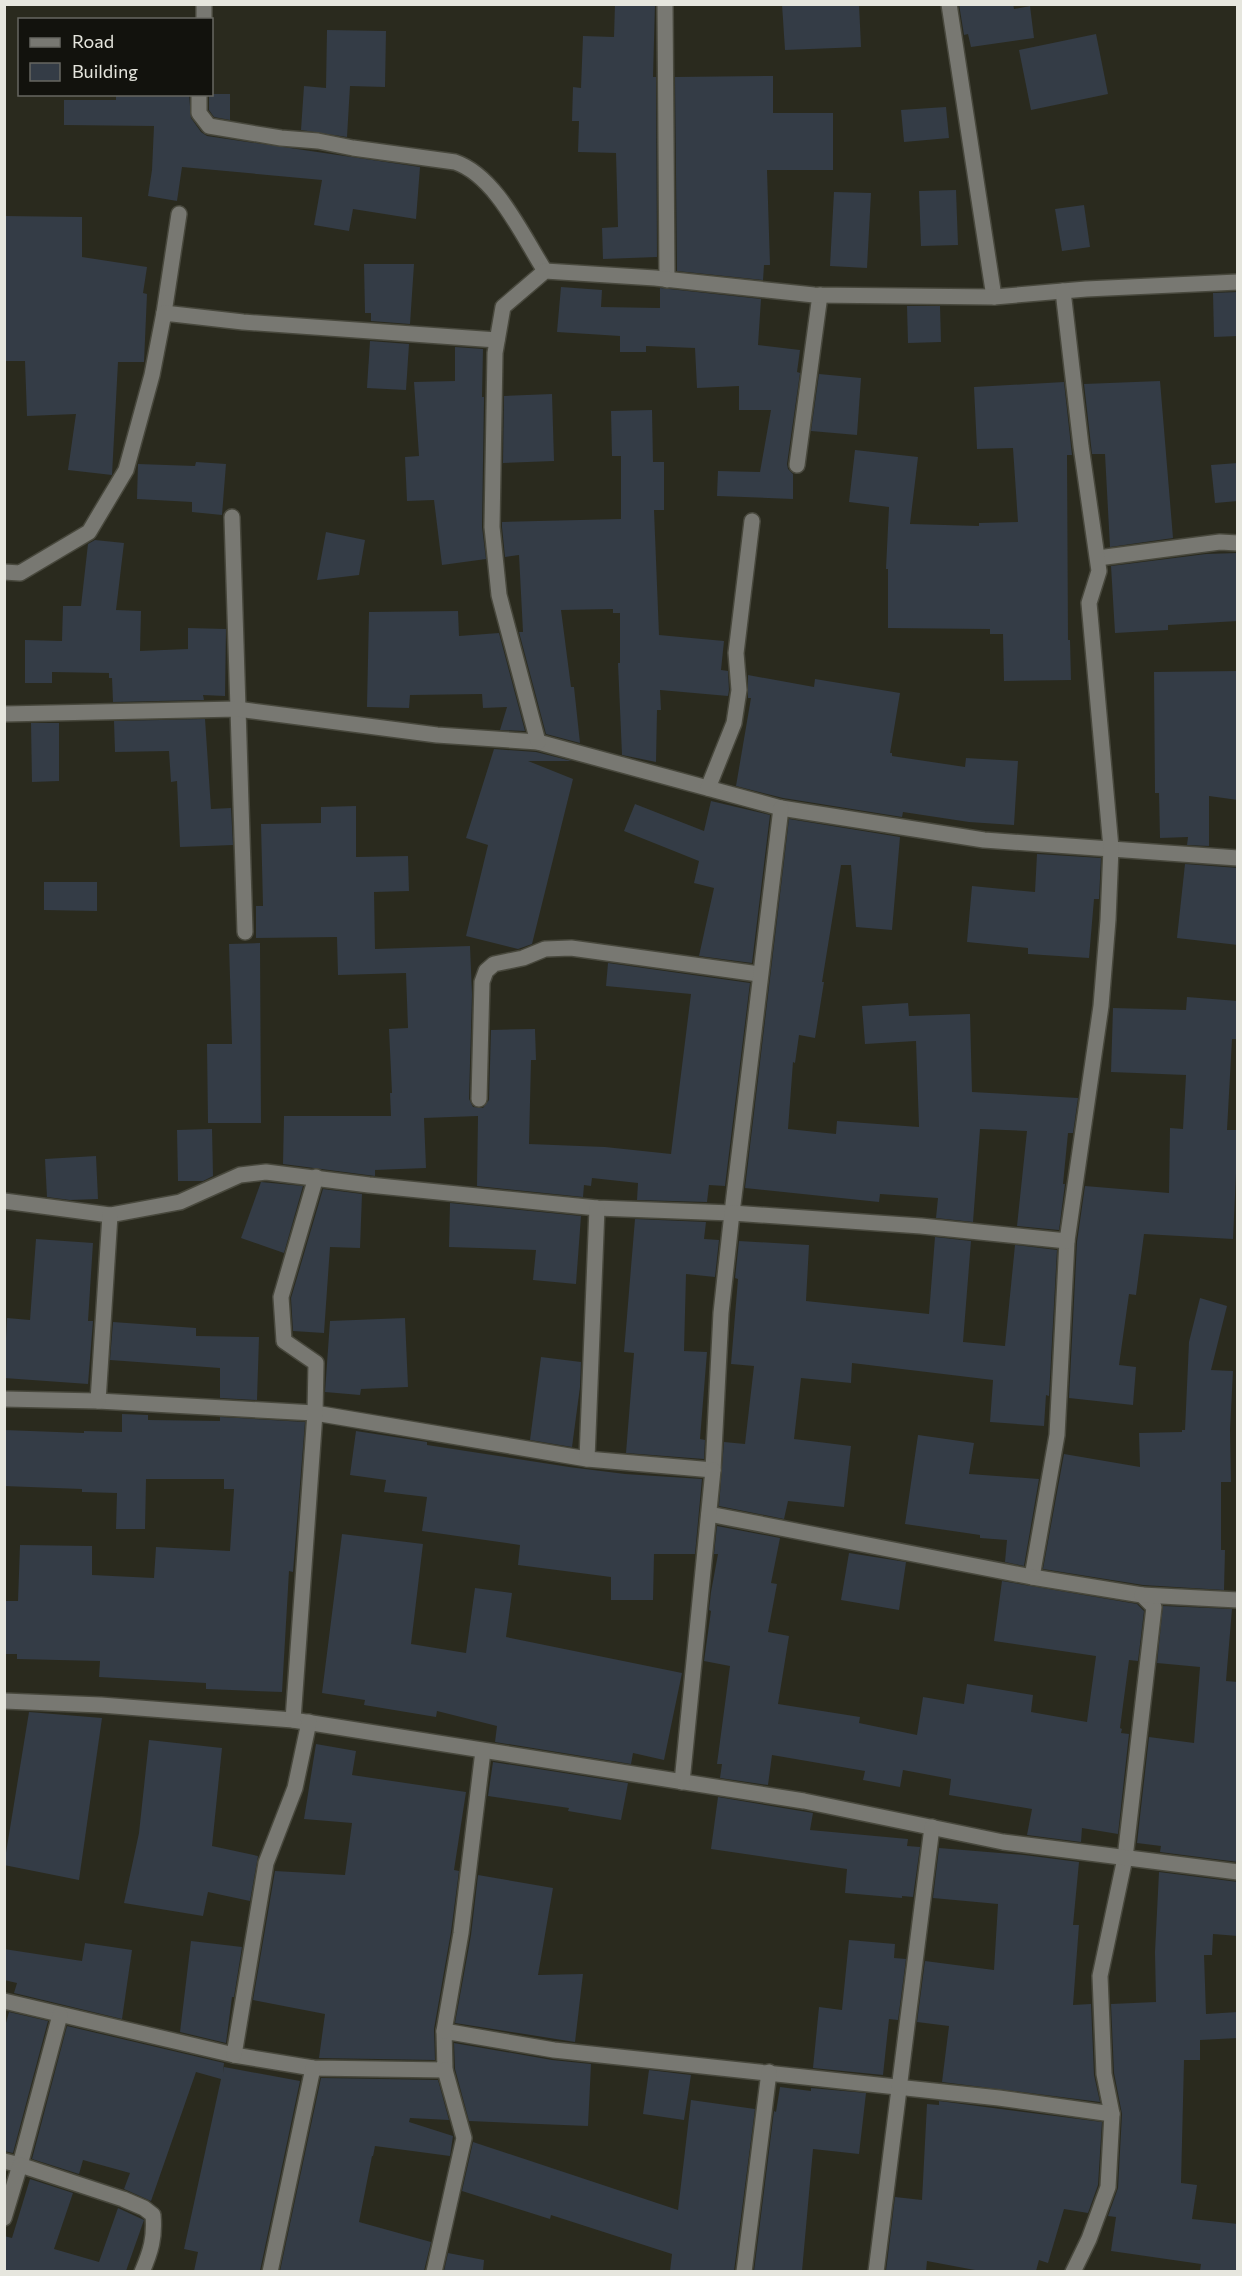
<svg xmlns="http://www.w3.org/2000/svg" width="1242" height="2276" viewBox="0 0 1242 2276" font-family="Commissioner,sans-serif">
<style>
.building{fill:#343c46}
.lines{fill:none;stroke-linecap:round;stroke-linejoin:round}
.minor-casing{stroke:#48483d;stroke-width:18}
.minor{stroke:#787872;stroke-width:15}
</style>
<rect width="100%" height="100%" fill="#2a2a1e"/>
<g class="building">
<path d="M615,4H655L653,77H656L657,257L603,259L602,228L618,227L616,153L578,152L579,121H572L573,87L581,88L583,36L614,37Z"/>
<path d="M782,4H859L861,47L785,50Z"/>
<path d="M959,4H1013L1014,9L1030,6L1034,38L971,47L968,34L964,35Z"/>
<path d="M327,30L386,31L385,87L350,86L347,137L301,130L304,86L326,88Z"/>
<path d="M1096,34L1108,94L1031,110L1019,50Z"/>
<path d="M773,76V113H833V170H767L770,265H764L763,280L677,271L675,77Z"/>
<path d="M116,94H189L191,118L201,132L207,136L420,167L416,219L353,209L349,231L314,225L322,180L182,167L177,201L148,196L152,170L154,126L64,125V100H116Z"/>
<path d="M209,94H230V120L214,117L209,110Z"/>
<path d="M946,107L949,138L904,142L901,110Z"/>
<path d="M956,190L958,245L921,246L919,191Z"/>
<path d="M834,192L871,193L867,268L830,266Z"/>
<path d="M1084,205L1090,247L1062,251L1055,209Z"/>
<path d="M4,216L82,217V257L147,267L143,293L147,294L144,362H118L112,475L68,470L76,414L27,416L25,361H4Z"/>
<path d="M364,264H414L410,324L371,321V313H365Z"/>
<path d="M561,287L602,290L601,307L660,308V288L761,299L758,345L800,350L797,372L800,373L787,464L788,469L793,474V499L717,496L718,471L760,472L771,410H739V386L697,388L695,348L646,346V352H620V336L557,332Z"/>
<path d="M1238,292V336L1214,337L1213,293Z"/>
<path d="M907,306H940L941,342L908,343Z"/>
<path d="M370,341L409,344L406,390L367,388Z"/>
<path d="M455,347L483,349L482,397H484L482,527L486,559L442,565L434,500L407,501L405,457L419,456L414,382L455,381Z"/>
<path d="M819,374L861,378L857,435L811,431Z"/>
<path d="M1160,381L1173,538L1110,547L1105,454H1092L1084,384Z"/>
<path d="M1064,382L1072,455H1067L1068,640H1070L1071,680L1004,681L1003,634H990V629L888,628V569H886L889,507L849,502L855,450L918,457L910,524L979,526V523L1018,522L1013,448L977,449L974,387Z"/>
<path d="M552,394L554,461L503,463L504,396Z"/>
<path d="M652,410L653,462H664V510H654L659,635L724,641L721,670L728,671L729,690L728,696L660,690L661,710H657L656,762L622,755L618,663H620V613H613V609L561,610L571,687H574L580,743L546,734L519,632H523L519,555L505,557L502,527V522L621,519V456H612L611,411Z"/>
<path d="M196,462L226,464L222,515L192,512V502L137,499L138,464L195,466Z"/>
<path d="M1238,463V501L1215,503L1211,465Z"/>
<path d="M326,532L365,540L359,575L317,580Z"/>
<path d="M95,540L124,543L116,610L141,611L140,651L188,649V628L226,629L225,696L203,695L204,700L113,702L112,678H109V673L52,672V683H25V640L62,641L63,606H81L88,544Z"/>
<path d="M1238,553V621L1168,625V630L1115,633L1111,566L1206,554Z"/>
<path d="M458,611L459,636L499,633L525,731L500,730L507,707L483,708L482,694L410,695L409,708L367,707L369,612Z"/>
<path d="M1238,671V800L1209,796V846L1187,845L1188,837L1160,838L1159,793H1155L1154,672Z"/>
<path d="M748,675L814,687L815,679L900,693L890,753H892V756L965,767L966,758L1018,761L1014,825L969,822L903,812L902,817L783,798L736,786L751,698H748Z"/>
<path d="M205,719L211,809L231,808L233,845L180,847L177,781L171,782L169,751L115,752L114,721Z"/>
<path d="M31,723H59V781L32,782Z"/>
<path d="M494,749L536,752L572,761H528L573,779L532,944L518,949L466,936L488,845L466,838Z"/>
<path d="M711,801L770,815L752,963L699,956L714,888L694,883L699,861L624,831L635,804L704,831Z"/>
<path d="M356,806V857L408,856L409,891L374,892L375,949L470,946L472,994L469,1099L473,1107L483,1108L489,1100L491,1030L535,1029L536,1060H531L529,1144L605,1147L671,1154L691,994L606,986L608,963L750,983L725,1186L709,1185L707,1202L637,1200L638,1183L592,1178L591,1186L584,1185L583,1197L477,1186L478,1116L424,1118L426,1168L375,1170V1176L283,1164L284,1116H391L390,1093H392L389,1029L408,1028L406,973L338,975L337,937L256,938V906H263L261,824L321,823V807Z"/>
<path d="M789,819L900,837L892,930L856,927L851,865H841L822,982H824L815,1038L799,1035L795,1063L793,1062L788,1129L836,1134L837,1121L919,1127L916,1041L865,1044L862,1006L908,1003L909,1016L970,1014L972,1092L1078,1098L1073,1133H1068L1063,1184H1065L1059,1230L1017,1226L1027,1131L980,1129L973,1222L936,1218L938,1198L880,1194L879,1202L745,1188Z"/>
<path d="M1037,854L1101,858L1099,899H1094L1089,958L1028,954V948L967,942L972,886L1035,892Z"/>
<path d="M1185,864L1238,868V945L1177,938Z"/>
<path d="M44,882H97V911L44,910Z"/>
<path d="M260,943L261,1123H208L207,1044H232L229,944Z"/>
<path d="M1187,997L1238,1001V1039H1232L1227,1130H1238L1233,1239L1144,1234L1136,1295L1129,1294L1119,1365L1136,1367L1133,1405L1069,1398L1077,1242L1085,1186L1169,1193L1170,1128L1183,1129L1186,1075L1111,1072L1113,1008L1186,1010Z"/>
<path d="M212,1129L213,1176L203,1181H178L177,1130Z"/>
<path d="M96,1156L98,1199L70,1200L47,1197L45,1159Z"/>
<path d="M261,1182L303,1186L284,1253L241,1238Z"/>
<path d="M323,1189L362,1194L360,1248L330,1247L324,1333L293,1331L291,1298Z"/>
<path d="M450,1203L581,1216L576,1284L533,1280L536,1250L449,1247Z"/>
<path d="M635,1219L706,1222L704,1239L719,1240L715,1277L686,1274L684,1351L707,1352L700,1439L705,1440L704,1459L626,1453L634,1353L624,1352Z"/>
<path d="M935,1237L971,1241L963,1342L1005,1346L1015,1245L1057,1250L1049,1396L1046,1395L1044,1426L990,1422L993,1380L852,1363L851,1383L801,1378L794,1439L851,1446L844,1507L788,1501L784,1519L719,1506L724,1442L745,1444L754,1366L731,1364L738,1279L735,1278L739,1241L809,1245L806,1301L929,1314Z"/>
<path d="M36,1239L93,1243L88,1321H93L88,1384L4,1378L7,1318L30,1320Z"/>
<path d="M1200,1298L1227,1306L1211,1370L1233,1371L1230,1430L1231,1482H1221V1550H1225L1224,1590L1143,1585L1043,1569L1064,1454L1140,1467L1139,1433L1182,1432V1430H1185L1189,1342Z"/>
<path d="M405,1318L408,1387L361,1389L360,1395L325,1392L330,1321Z"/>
<path d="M113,1322L196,1328V1336L259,1337L257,1400L220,1398V1368L110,1360Z"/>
<path d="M541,1357L581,1362L580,1387L572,1447L530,1440Z"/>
<path d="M122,1414L148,1415V1420L220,1421V1417L305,1422L293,1572L289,1571L282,1692L206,1689V1683L99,1677L100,1661L17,1659V1654H4V1601H18L20,1545L92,1546V1575L154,1578L156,1547L230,1551L234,1489H224V1479H146L145,1529H116L117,1493L82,1492V1489L4,1486V1430L84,1433V1431L122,1432Z"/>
<path d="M356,1431L427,1442V1445L569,1467L625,1474L702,1479L695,1554H654L653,1600H611V1577L518,1565L520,1545L422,1531L427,1497L384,1492L386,1480L350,1475Z"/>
<path d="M918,1435L974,1443L969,1474L1039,1479L1024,1566L1005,1562L1007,1540L980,1538V1535L905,1524Z"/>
<path d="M717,1526L780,1538L771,1583L777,1584L768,1632L789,1636L778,1704L860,1717L859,1723L917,1735L923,1697L964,1704L967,1684L1033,1695L1031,1712L1087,1722L1096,1656L994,1641L1002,1581L1137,1604L1144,1611L1138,1661L1129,1660L1120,1728L1122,1729L1121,1733L1129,1734L1118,1834L1082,1828L1081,1842L1027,1835L1032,1809L949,1795L951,1779L903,1770L900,1787L863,1780L865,1771L772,1755L768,1785L720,1778L722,1764H717L730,1666L704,1661L711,1611L709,1610L711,1592L718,1554H714Z"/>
<path d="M342,1534L423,1544L411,1644L466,1653L475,1588L512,1593L506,1637L682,1673L664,1760L633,1753L631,1764L495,1742L497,1726L437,1711L436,1717L364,1705L365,1700L322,1693Z"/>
<path d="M849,1553L906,1562L899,1610L841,1600Z"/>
<path d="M1163,1606L1232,1609L1226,1681L1238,1682V1862L1160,1852L1161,1846L1137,1843L1149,1737L1194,1743L1200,1667L1157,1663Z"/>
<path d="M29,1712L102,1718L79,1880L4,1865Z"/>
<path d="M149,1740L222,1748L212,1846L258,1856L250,1901L208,1892L203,1916L124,1903L139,1833Z"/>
<path d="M316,1744L356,1751L352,1775L466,1792L454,1870L459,1871L451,1932L434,2029L435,2060L319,2058L325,2014L253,2000L275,1871L345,1875L352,1823L304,1819Z"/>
<path d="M493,1762L628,1783L621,1820L568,1811L569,1808L488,1796Z"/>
<path d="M718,1797L813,1813L810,1830L908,1839L907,1846L920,1847L913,1897L902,1896V1898L845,1893L847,1869L711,1849Z"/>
<path d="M939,1848L1024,1855L1079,1862L1073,1925H1079L1073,2005L1091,2004L1094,2075L1100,2102L942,2082L949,2026L917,2022L925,1961L994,1970L998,1904L933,1898Z"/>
<path d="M1159,1872L1238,1882V1936L1213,1934L1212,1955H1204L1206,2014L1238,2012V2038L1200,2040V2060H1184L1181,2183L1197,2185L1192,2219L1238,2224V2271H1200L1201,2264L1111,2251L1116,2217L1108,2216L1118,2188L1122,2114L1114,2073L1111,2004L1156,2002L1155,1952Z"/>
<path d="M478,1875L553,1888L538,1975L583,1974L575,2042L455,2023L471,1935Z"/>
<path d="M849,1940L895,1944L894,1958L906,1959L898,2020L889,2019L883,2075L813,2068L819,2007L842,2010Z"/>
<path d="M191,1941L242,1947L234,1997H232L226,2043L180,2032Z"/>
<path d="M85,1943L132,1950L122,2019L14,1993L17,1983L4,1980V1949L82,1961Z"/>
<path d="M9,2012L48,2021L13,2153L4,2151V2030Z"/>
<path d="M67,2026L224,2063L223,2073L224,2067L300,2081L260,2271H194L198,2252L184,2249L221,2079L196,2072L151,2201L124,2189L130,2173L83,2160L79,2174L32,2159Z"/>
<path d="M454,2043L552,2060L591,2064L588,2126L469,2121L455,2069Z"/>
<path d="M649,2070L691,2075L684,2120L643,2114Z"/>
<path d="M321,2078L438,2080L449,2120L410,2118L409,2122L453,2136L450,2156L375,2146L373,2156H372L359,2222L431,2242L424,2271H280Z"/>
<path d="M780,2087L811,2091V2088L866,2093L859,2154L813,2149L802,2271H754L774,2111L776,2112Z"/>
<path d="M691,2100L755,2109L734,2271H670L672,2254L551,2215L550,2219L462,2191L473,2142L678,2210Z"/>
<path d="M939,2101L1102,2122L1098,2185L1088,2213L1064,2209L1048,2263L1039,2260L1036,2271H980L927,2261L926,2271H886L895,2197L922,2200L927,2104L939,2105Z"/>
<path d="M30,2179L73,2193L54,2249L99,2262L118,2208L144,2220L126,2271H4V2236L12,2238Z"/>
<path d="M448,2253L484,2260L483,2271H444Z"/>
</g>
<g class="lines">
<defs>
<g id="minor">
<path d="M665,4L667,280"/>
<path d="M949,4L994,297"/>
<path d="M204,20V4"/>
<path d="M199,94V113L209,126L281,138L318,141L353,148L455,162C496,176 522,235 545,271"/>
<path d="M164,313L179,214"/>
<path d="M797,465L820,295"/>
<path d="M232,517L245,932"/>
<path d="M1098,558L1220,542L1238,543"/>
<path d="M4,572L20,573L89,532L126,470L152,375L164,313L243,322L497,340"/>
<path d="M4,714L237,709L437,735L538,742L781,808L984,840L1238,858"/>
<path d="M538,742L499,595L492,527L495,353L503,307L545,271L655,278L814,295L994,297L1086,289L1238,282"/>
<path d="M708,788L734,723L739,690L736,653L752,521"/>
<path d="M479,1099L482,982L486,971L494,964L523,958L545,949L571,948L759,974"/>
<path d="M4,1201L110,1215L180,1202L240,1175L266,1172L369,1185L597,1208L732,1213L781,808"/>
<path d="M1067,1241L1057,1435L1032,1577L1142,1595L1154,1607L1125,1858L1100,1976L1104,2074L1112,2114L1108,2187L1089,2239L1073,2272"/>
<path d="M4,1399L98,1401L315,1413L587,1459L713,1470L721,1313L732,1213L921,1226L1067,1241L1101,1006L1108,920L1111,848L1089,603L1099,571L1081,446L1063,291"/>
<path d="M98,1401L110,1215"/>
<path d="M587,1459L597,1208"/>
<path d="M709,1514L1032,1577"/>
<path d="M1142,1595L1238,1600"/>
<path d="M4,1701L101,1705L293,1720L804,1801L1003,1842L1238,1872"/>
<path d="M293,1720L315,1413L316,1363L284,1341L281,1297L316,1177"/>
<path d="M682,1782L713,1470"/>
<path d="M4,2001L234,2055L313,2068L445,2070L444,2031L554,2050L999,2098L1112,2114"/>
<path d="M444,2031L461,1933L483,1751"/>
<path d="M234,2055L266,1863L295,1788L309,1722"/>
<path d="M4,2161L20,2165L60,2015"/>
<path d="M4,2218L20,2165L123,2199L144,2208L153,2215C155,2237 151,2251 142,2272"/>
<path d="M270,2272L313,2068"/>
<path d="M434,2272L464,2138L445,2070"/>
<path d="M744,2272L769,2072"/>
<path d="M876,2272L932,1827"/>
</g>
</defs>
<use href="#minor" class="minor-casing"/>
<use href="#minor" class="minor"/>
</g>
<rect width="1242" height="2276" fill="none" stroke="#e6e6de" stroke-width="12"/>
<rect x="18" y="18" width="195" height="78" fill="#12120d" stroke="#676761" stroke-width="1.5"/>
<rect x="30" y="38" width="30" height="9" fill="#787872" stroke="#676761" stroke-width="1.5"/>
<text x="72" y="48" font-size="18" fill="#e6e6de">Road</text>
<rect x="30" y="63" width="30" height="18" fill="#343c46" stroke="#676761" stroke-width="1.5"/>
<text x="72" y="78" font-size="18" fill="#e6e6de">Building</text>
</svg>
